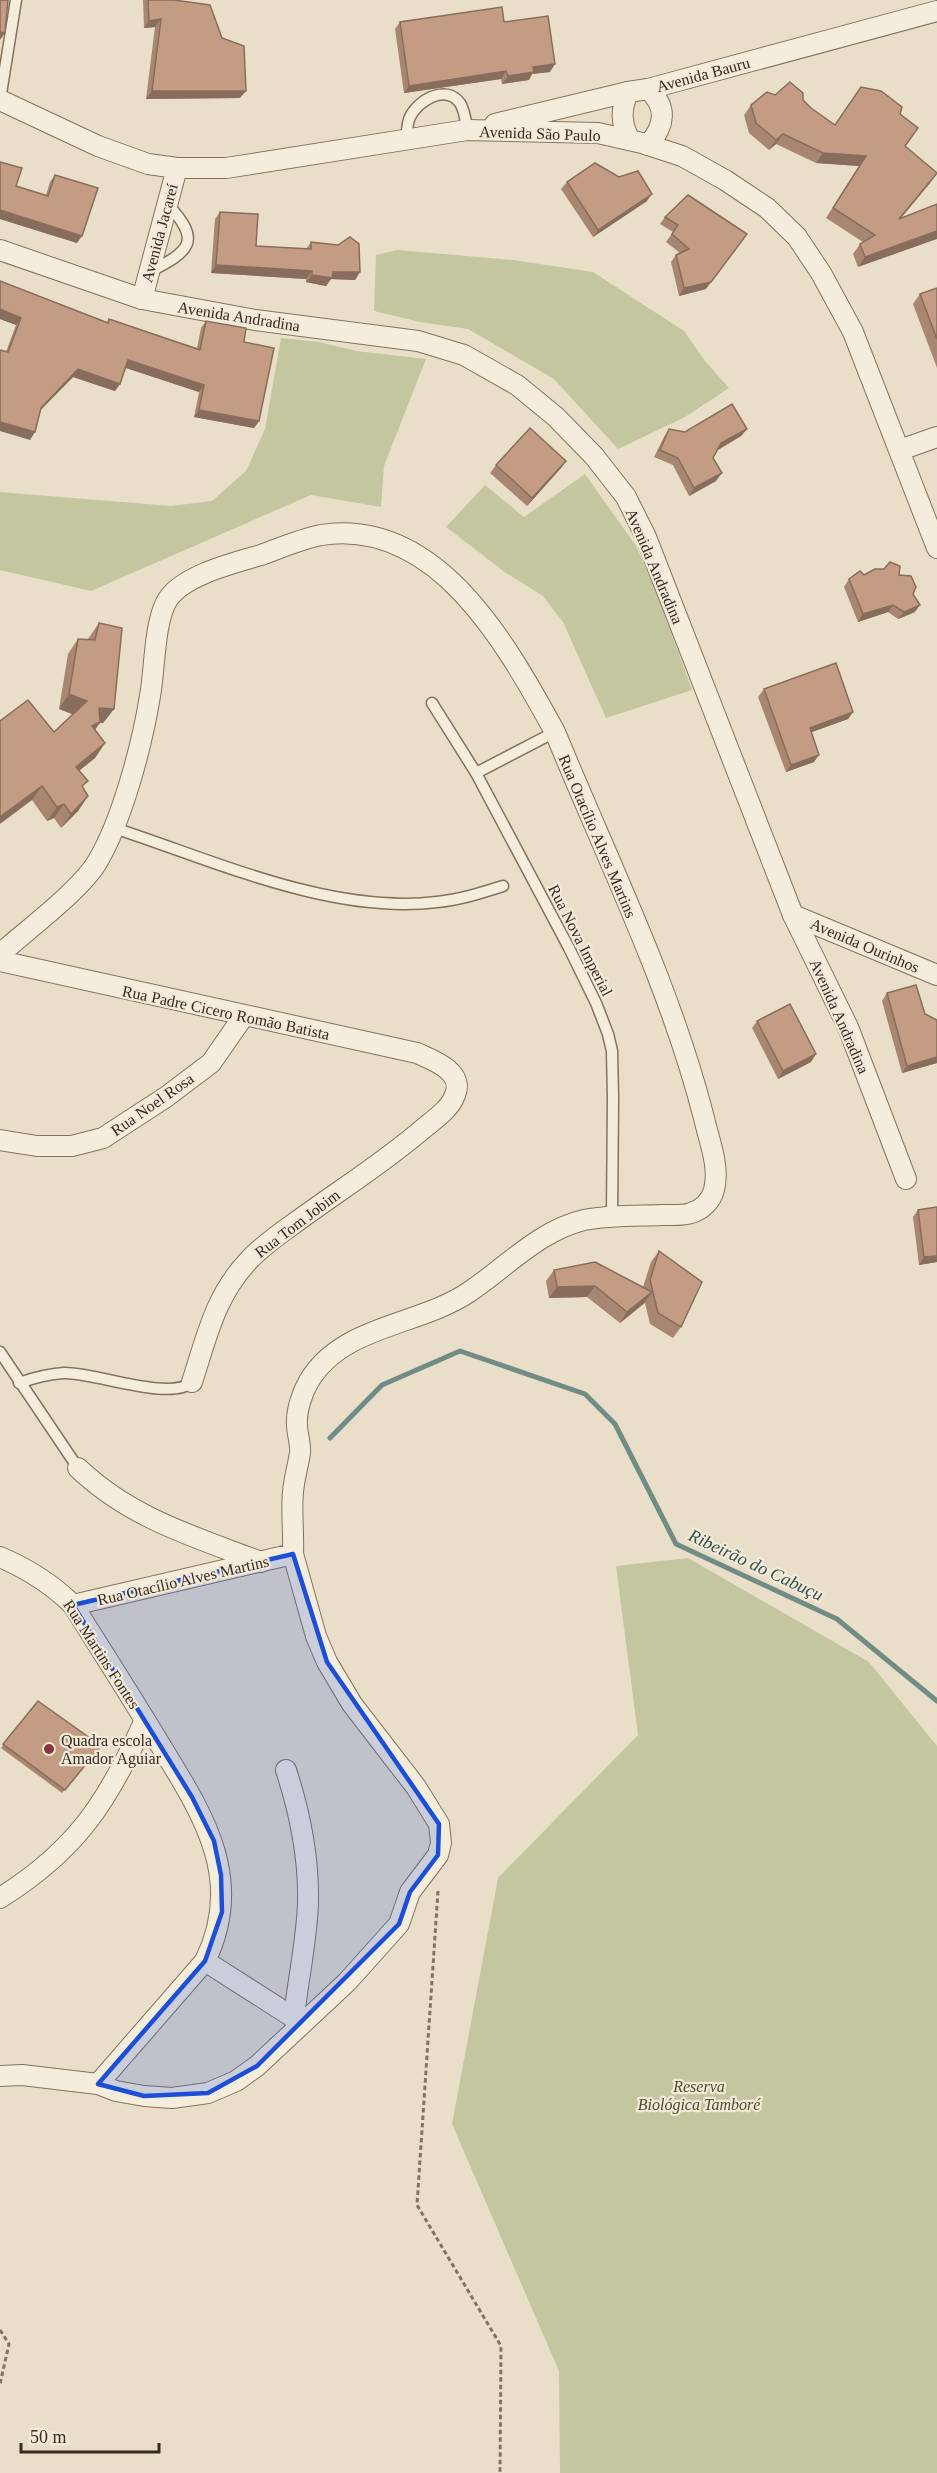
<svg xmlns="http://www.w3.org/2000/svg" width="937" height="2473" viewBox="0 0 937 2473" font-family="'Times New Roman',serif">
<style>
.green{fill:#c3c69e}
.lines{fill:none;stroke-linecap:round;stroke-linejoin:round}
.stream{stroke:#718c84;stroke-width:5}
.service-casing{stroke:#847260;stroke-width:13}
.minor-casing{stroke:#847260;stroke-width:22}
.path{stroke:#847260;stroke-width:3;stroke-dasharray:4.5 3;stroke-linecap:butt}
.service{stroke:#f5eddb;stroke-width:10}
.minor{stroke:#f5eddb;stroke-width:20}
.wall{fill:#a88671}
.shaded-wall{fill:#886d5c}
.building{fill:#c39c83;stroke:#886d5c;stroke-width:1.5}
.marked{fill:#1d4ed8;fill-opacity:0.2;stroke:#1d4ed8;stroke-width:4.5;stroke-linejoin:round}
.poi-dot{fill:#8b373a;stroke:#f2e9d8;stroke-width:2}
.labels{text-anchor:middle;stroke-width:4.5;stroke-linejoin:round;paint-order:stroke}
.street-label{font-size:16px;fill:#362b21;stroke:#f2e9d8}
.poi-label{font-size:16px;fill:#362b21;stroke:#f2e9d8;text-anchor:start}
.park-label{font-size:16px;font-style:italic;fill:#47502a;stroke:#f2e9d8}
.water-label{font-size:18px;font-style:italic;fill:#335451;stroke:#f2e9d8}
</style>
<rect width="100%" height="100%" fill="#e9dfc9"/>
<g class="green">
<path d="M397,250L513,260L593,272L684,331L705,361L729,388L685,417L618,449L554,379L468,329L420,322L374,311L376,255Z"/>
<path d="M281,338L319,342L356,351L426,359L384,466L381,507L311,495L91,591L0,570V492L171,506L212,501L246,471L265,429Z"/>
<path d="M585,474L636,546L653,583L692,690L606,718L563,622L543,596L506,573L446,527L485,485L524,517Z"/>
<path d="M688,1558L869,1662L937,1746V2473H560L559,2371L452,2124L498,1878L638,1735L616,1566Z"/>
</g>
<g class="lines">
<path class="stream" d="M330,1438L382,1385L460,1351L585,1394L615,1424L676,1544L837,1619L937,1701"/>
<defs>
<g id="service">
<path d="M0,100L16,0"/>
<path d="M406,140C407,133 407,123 410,117C418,100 446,84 460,103C465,111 466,122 467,130"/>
<path d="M149,272C188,252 204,242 167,204"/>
<path d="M432,703L476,773L569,948L596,1003L608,1034L612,1051L613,1098L612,1217"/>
<path d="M476,773L555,732"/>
<path d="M114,828C213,860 331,915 437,902C459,900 481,893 503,886"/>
<path d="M0,1352L78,1468"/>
<path d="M19,1383C33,1378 49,1374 64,1373C94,1372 171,1402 192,1382"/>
</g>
<g id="minor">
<path d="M648,89C668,107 665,126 648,145"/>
<path d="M628,92C621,109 620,123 630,140"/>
<path d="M0,100L98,146L148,164L177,168H226L467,130L598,133L642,143L682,156L725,180L767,208L797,237L821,273L853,332L937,548"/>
<path d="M495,124L628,92L648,89L937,11"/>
<path d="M0,250L142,299L255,320L418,341L464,355L517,385L556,417L594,456L626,497L646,537L793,915L848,1027L906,1179"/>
<path d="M142,299L177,168"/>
<path d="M900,450L937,437"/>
<path d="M793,915L937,975"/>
<path d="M0,954C27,930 78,892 96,864C122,822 142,745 150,696C155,670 154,620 168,599C184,575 234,563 261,555C280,548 301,539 321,535C438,517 508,647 555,732C607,859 670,985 704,1118C709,1141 720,1166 714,1190C711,1201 702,1210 691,1213C683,1216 672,1215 663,1215C637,1216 609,1215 584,1220C540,1230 505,1268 469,1292C419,1326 342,1325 309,1381C302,1393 296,1411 297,1425C297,1434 301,1443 300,1453C298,1466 294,1479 293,1492C291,1512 294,1534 293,1554L73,1605"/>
<path d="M0,961L417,1053C433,1060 465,1072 455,1095C450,1109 435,1119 424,1128C386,1161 343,1188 303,1217C285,1230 265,1243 249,1260C215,1296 207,1336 192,1382"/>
<path d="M0,1140L37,1146H72L103,1138L166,1097L211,1063L243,1017"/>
<path d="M78,1468C130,1518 195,1537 261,1562"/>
<path d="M0,1557C28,1569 51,1583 73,1605C100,1648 127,1690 153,1733C197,1806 248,1874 205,1961L98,2084"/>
<path d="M286,1770C300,1813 309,1856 308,1902C307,1940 298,1979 294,2017"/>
<path d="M0,1898C77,1850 108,1801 145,1720"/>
<path d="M205,1961L302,2023"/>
<path d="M0,2076L22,2075L98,2084L116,2091L144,2096L172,2098L208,2093L236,2081L257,2066L347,1982L399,1924L410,1892L438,1855L441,1843L439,1824L416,1787L352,1704L327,1662L316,1636L293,1554"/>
</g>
</defs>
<use href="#service" class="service-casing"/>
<use href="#minor" class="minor-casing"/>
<g class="path">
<path d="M438,1891L417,2205L501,2346L500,2473"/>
<path d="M0,2330L9,2344L0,2384"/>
</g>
<use href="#service" class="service"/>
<use href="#minor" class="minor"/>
</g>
<g class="wall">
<path d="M143,0H174L222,38L240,98L146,99L155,27L144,28Z"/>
<path d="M400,22H504L550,72L532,74L529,80L502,84L501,79L404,93L395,29Z"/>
<path d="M775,95L803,100L811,108L835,125L900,114L905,146L930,183L858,267L853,254L860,244L863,242L826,218L859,166L816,163L776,144L769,150L749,133L744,115L751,105Z"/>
<path d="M0,162L16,186L46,195L50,182L55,175L77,243L0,219Z"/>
<path d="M619,177L647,201L593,237L561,189L567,182Z"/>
<path d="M688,195L706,289L679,296L671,262L676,255L680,253L666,242L673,232L660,224L665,217Z"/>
<path d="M220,212L256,246L306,249L311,242L360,272L355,280L331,279L326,286L306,282V279L211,273L215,219Z"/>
<path d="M0,281L107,322L109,319L197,348L201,328L206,321L244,342L259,421L254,428L194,417L199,392L126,368L120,384L115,391L73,377L40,410L30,440L6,352L16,325L0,319Z"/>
<path d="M937,288V368L913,304L920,294Z"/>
<path d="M669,429L685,432L747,429L741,436L718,450L713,458L716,481L689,496L673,465L654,457L664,437Z"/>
<path d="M496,465L561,468L527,506L490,473Z"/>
<path d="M899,575L913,594L915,612L898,619L888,612L858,622L844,587L849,579Z"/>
<path d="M99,623L114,709L103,723H99L95,730L105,743L95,758L79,771L83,788L88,796L78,811L61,828L54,818L47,821L32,800L54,732L73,714L59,709L68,654L78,639H88Z"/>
<path d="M764,689L853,712L848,719L811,732L814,762L786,772L758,697Z"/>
<path d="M887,993L937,1020V1063L902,1073L882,1001Z"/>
<path d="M757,1021L811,1062L778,1079L752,1028Z"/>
<path d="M918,1210L937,1262L919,1265L913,1217Z"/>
<path d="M659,1251L681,1327L673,1338L650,1324L645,1303L620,1323L587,1297L549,1298L546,1281L554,1270L643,1287L651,1262Z"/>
<path d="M38,1701L101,1746L62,1793L1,1748Z"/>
</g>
<g class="shaded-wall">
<path d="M161,19L155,27L144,28L149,21Z"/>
<path d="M0,32L5,33L0,40Z"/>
<path d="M555,64L550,72L532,74L529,80L502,84L508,76L533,67Z"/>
<path d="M506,71L501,79L404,93L409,86Z"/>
<path d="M152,91H246L240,98L146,99Z"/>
<path d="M783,134L776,144L769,150L776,140Z"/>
<path d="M823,153L866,156L859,166L816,163Z"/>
<path d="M937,173L930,183L892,229L899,219Z"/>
<path d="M652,194L647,201L593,237L598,230Z"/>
<path d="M0,210L82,236L77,243L0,219Z"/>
<path d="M937,231V239L858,267L865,257Z"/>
<path d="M747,234L706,289L679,296L684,288Z"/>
<path d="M216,265L312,271L306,279L211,273Z"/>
<path d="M333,272H360L355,280L331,279L326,286L306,282L312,275Z"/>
<path d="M0,309L21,318L16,325L0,319Z"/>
<path d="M128,360L204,385L199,392L123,367Z"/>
<path d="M78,369L120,384L115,391L73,377L36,415L41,408Z"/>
<path d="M199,410L259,421L254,428L194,417Z"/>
<path d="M0,422L35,432L30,440L0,431Z"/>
<path d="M747,429L741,436L716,451L721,443Z"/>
<path d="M566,461L561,468L527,506L532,498Z"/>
<path d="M722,473L716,481L689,496L694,488Z"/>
<path d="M893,605L888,612L858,622L863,614Z"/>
<path d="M920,605L915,612L898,619L904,612Z"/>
<path d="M69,694L87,701L77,716L59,709Z"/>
<path d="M99,708L114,709L103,723H100L90,736L82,741Z"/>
<path d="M853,712L848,719L804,735L810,728Z"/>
<path d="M105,743L95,758L66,781L76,767Z"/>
<path d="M819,755L814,762L786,772L791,765Z"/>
<path d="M42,786L32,800L0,824V817Z"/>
<path d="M88,796L78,811L61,828L71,814Z"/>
<path d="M64,804L54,818L47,821L57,807Z"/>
<path d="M816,1054L811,1062L778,1079L783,1071Z"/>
<path d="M937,1057V1063L902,1073L907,1066Z"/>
<path d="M937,1256V1262L919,1265L924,1257Z"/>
<path d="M595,1286L587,1297L549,1298L557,1287Z"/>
<path d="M652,1292L644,1303L620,1323L627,1312Z"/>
</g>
<g class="building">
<path d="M0,0H8L5,33L0,32Z"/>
<path d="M148,0H174L210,5L222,38L244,46L246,91H152L161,19L149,21Z"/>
<path d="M502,7L504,22L548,16L555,64L533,67L534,72L508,76L506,71L409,86L400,22Z"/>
<path d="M790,82L803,93V100L811,108L835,125L861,87L881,91L902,107L900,114L918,128L905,146L937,173L899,219L937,204V231L865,257L860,244L875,235L833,208L866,156L823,153L783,134L776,140L756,123L751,105L767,92L775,95Z"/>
<path d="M0,162L22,168L16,186L48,196L55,175L98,188L82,236L0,210Z"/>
<path d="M595,163L619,177L638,171L652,194L598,230L567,182Z"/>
<path d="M688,195L747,234L711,282L684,288L676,255L689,249L672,234L678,225L665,217Z"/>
<path d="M220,212L258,214L256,246L311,249V242L338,245L350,237L359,244L360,272H333L332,278L312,275V271L216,265Z"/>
<path d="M0,281L108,323L109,319L200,350L206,321L246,328L244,342L274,348L259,421L199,410L204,385L128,360L120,384L78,369L41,408L35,432L0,422V350L8,352L21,318L0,309Z"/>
<path d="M937,288V339L920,294Z"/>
<path d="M732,404L747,429L721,443L713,458L722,473L694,488L678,458L660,450L669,429L685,432Z"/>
<path d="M530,428L566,461L532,498L496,465Z"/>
<path d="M890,562L900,566L899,575L911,576L916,587L913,594L920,605L904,612L893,605L863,614L849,579L860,571L864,575L875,569H884Z"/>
<path d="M99,623L122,628L114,709L99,708L100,722L92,726L105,743L76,767L88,781L82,786L88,796L71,814L64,804L57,807L42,786L0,817V721L28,700L54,732L87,701L69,694L78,639L95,640Z"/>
<path d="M836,663L853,712L810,728L819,755L791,765L764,689Z"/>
<path d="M916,985L925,1014L937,1020V1057L907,1066L887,993Z"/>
<path d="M790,1004L816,1054L783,1071L757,1021Z"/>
<path d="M937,1207V1256L924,1257L918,1210Z"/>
<path d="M659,1251L702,1282L681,1327L658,1313L650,1280Z"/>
<path d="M595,1262L652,1292L627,1312L595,1286L557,1287L554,1270Z"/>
<path d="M38,1701L101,1746L65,1790L3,1744Z"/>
</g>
<path class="marked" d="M293,1554L327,1662L439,1824L438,1855L410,1892L399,1924L257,2066L208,2093L144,2096L98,2084L205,1961L222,1912L221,1875L214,1841L192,1797L73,1605Z"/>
<circle class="poi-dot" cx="49" cy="1749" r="6"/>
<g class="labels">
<g class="street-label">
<text transform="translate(703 74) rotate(-15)" y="6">Avenida Bauru</text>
<text transform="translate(540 133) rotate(2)" y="6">Avenida São Paulo</text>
<text transform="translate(159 233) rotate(-75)" y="6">Avenida Jacareí</text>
<text transform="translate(239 316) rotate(9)" y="6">Avenida Andradina</text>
<text transform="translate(655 566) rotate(67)" y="6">Avenida Andradina</text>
<text transform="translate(598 836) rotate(67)" y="6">Rua Otacílio Alves Martins</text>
<text transform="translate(581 940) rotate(63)" y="6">Rua Nova Imperial</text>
<text transform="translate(865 945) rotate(23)" y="6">Avenida Ourinhos</text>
<text transform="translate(226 1012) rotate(12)" y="6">Rua Padre Cicero Romão Batista</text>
<text transform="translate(840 1016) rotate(66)" y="6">Avenida Andradina</text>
<text transform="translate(152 1104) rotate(-35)" y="6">Rua Noel Rosa</text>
<text transform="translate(297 1223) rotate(-37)" y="6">Rua Tom Jobim</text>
<text transform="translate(183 1580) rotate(-13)" y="6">Rua Otacílio Alves Martins</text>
<text transform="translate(102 1654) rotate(57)" y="6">Rua Martins Fontes</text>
</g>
<g class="poi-label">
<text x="61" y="1746">Quadra escola<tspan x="61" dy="18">Amador Aguiar</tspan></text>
</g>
<g class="park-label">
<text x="699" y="2092">Reserva<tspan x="699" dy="18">Biológica Tamboré</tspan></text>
</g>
<g class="water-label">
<text transform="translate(756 1565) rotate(25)" y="6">Ribeirão do Cabuçu</text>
</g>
</g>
<path d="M21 2443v9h138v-9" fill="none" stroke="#362b21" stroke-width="3"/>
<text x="30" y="2443" font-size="18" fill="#362b21" stroke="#f2e9d8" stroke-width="4.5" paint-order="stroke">50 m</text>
</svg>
